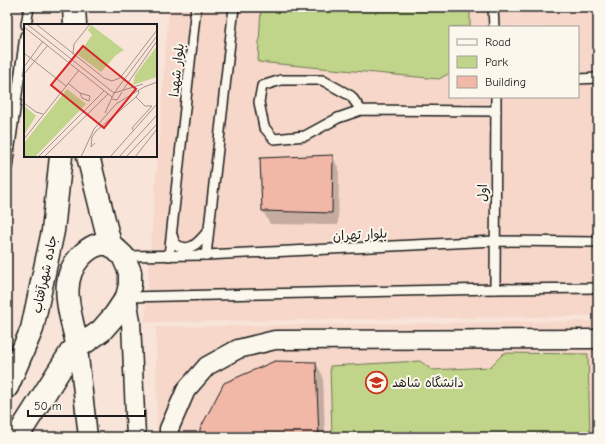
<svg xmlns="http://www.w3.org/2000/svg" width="605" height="444" viewBox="0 0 605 444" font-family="'Comic Neue','Playpen Sans Arabic',sans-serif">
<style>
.built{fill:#f6d7ca;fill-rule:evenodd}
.green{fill:#c0d48a;stroke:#6e7853}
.shadow{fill:#0003}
.building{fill:#f1b8a8;stroke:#1c1c1c}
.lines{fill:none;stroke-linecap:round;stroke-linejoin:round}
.lane-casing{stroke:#1c1c1c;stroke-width:12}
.street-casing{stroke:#1c1c1c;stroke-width:21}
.secondary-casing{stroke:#1c1c1c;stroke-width:25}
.lane{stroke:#fbf7ec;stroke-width:9}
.street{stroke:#fbf7ec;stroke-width:18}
.secondary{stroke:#fbf7ec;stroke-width:22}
.labels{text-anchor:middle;stroke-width:4;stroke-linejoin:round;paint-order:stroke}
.street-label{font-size:13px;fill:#1c1c1c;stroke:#fbf7ec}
.poi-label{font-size:13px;fill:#1c1c1c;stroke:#fbf7ec;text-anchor:start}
.inset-road{fill:none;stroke:#a0948d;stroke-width:1}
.view{fill:#d62828;fill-opacity:0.15;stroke:#d62828;stroke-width:2}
.inset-edge{fill:none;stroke:#1c1c1c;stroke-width:2}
</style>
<rect width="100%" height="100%" fill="#f8e4d8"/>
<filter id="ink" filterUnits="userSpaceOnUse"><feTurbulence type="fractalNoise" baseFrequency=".025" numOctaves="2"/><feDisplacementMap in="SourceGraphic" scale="8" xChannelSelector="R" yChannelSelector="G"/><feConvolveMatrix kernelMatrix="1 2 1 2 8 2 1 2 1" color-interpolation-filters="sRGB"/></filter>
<g filter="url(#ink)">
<g class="built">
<path d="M169,7H598V316L145,322ZM450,27H578V97H450Z"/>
<path d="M598,321V437H157L156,327Z"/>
</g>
<g class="green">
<path d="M261,7H470V27H450V73L439,79L258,62Z"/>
<path d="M504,353L588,354L590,437H332L330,366L420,361L432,370L490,367Z"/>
</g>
<g class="shadow">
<path d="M332,156L339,169L338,225L270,224L263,211L261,159Z"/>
<path d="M316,363L323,376L325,437H201Z"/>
</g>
<g class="building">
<path d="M333,155L332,213L262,211L260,158Z"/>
<path d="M275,361L316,362L319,437H200V429L224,383Z"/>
</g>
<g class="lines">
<defs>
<g id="lane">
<path d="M493,7L494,27"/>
<path d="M26,25L29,7"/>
<path d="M578,79L598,78"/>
<path d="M361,110L351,96L322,80H281L262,86L259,102L264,127L274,139L305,136L338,118L361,110L496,111"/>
<path d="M7,168L25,36"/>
<path d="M172,235L175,244C190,254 199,242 208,231"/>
<path d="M206,255L234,7"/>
<path d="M124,256L206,255L495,241L598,242"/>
<path d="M169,256L196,7"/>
<path d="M495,289L496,97"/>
<path d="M127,297L495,289L598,288"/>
</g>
<g id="street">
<path d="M127,297L131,322L136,437"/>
<path d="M78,348L88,437"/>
<path d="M169,437V429L186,390L207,366L238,349L275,340L598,339"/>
</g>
<g id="secondary">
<path d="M74,7L75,25"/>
<path d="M88,156L110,244"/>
<path d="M7,387L32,329L53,231L61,156"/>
<path d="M17,437L71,352L101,331L115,315L127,297L130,285V272L123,256L110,244C97,243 90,247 81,256C56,282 72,317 78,348"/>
</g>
</defs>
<use href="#lane" class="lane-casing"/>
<use href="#street" class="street-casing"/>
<use href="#secondary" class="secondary-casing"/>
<use href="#lane" class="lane"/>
<use href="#street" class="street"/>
<use href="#secondary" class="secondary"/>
</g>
</g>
<defs>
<symbol id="university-ring" viewBox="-11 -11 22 22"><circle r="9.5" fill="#fbf7ec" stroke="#c8321e" stroke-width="1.5"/><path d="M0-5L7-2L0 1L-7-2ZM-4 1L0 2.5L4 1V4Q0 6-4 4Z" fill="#c8321e"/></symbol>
</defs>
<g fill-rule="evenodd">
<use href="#university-ring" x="364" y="370" width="25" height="25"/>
</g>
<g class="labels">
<g class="street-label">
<text transform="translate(176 70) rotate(-84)" y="5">بلوار شهدا</text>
<text transform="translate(482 193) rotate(-90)" y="5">اول</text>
<text transform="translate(360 234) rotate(-3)" y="5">بلوار تهران</text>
<text transform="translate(44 274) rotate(-78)" y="5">جاده شهرآفتاب</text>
</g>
<g class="poi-label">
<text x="392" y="387">دانشگاه شاهد</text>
</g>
</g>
<g transform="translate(24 24)">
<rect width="133" height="133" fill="#f8e4d8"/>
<path d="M67,1L100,26L92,31L77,48L54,31L68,11L64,6ZM133,22V53L109,61L111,51ZM43,65L62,80L11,133H0V119ZM0,82L12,92L0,111Z" fill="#c0d48a"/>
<path class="inset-road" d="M3,0L90,69L133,12M12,0L80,54L88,57L96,54L133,6M0,3L88,73M0,29L42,62M49,30L50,20L66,0M0,43L19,17M0,50L24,21M44,59L56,69L66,72L65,77L58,74L56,69M99,66L133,17M114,66L115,69L112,73L121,82H128M88,75L93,76L98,68M0,79L12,88L19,90M81,89L90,69L119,60M109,106L108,104L128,82M0,115L55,46M71,119L67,123L68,113L72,107L112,73M14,133L80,67M20,133L84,70M57,133L70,105L92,80L120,63L133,58M86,133L133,80M95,133L133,91M102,133L133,100M111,133L133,105"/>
<path class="view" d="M59,22L112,65L80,104L27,61Z"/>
<rect width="133" height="133" class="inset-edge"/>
</g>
<rect width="605" height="444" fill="none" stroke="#fbf7ec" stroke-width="24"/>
<rect x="12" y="12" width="581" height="420" fill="none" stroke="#1c1c1c" stroke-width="1.5" filter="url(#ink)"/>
<rect x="449" y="26" width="130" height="72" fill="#fbf7ec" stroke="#a29f99"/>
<rect x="457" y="39" width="20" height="6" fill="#fbf7ec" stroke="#a29f99"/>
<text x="485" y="46" font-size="12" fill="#1c1c1c">Road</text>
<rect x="457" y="56" width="20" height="12" fill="#c0d48a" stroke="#a29f99"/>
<text x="485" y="66" font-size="12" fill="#1c1c1c">Park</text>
<rect x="457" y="76" width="20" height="12" fill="#f1b8a8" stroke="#a29f99"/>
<text x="485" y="86" font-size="12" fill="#1c1c1c">Building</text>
<path d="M28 410v6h117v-6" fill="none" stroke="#1c1c1c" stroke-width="2"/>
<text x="34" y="410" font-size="12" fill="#1c1c1c" stroke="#fbf7ec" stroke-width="3" paint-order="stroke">50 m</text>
</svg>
